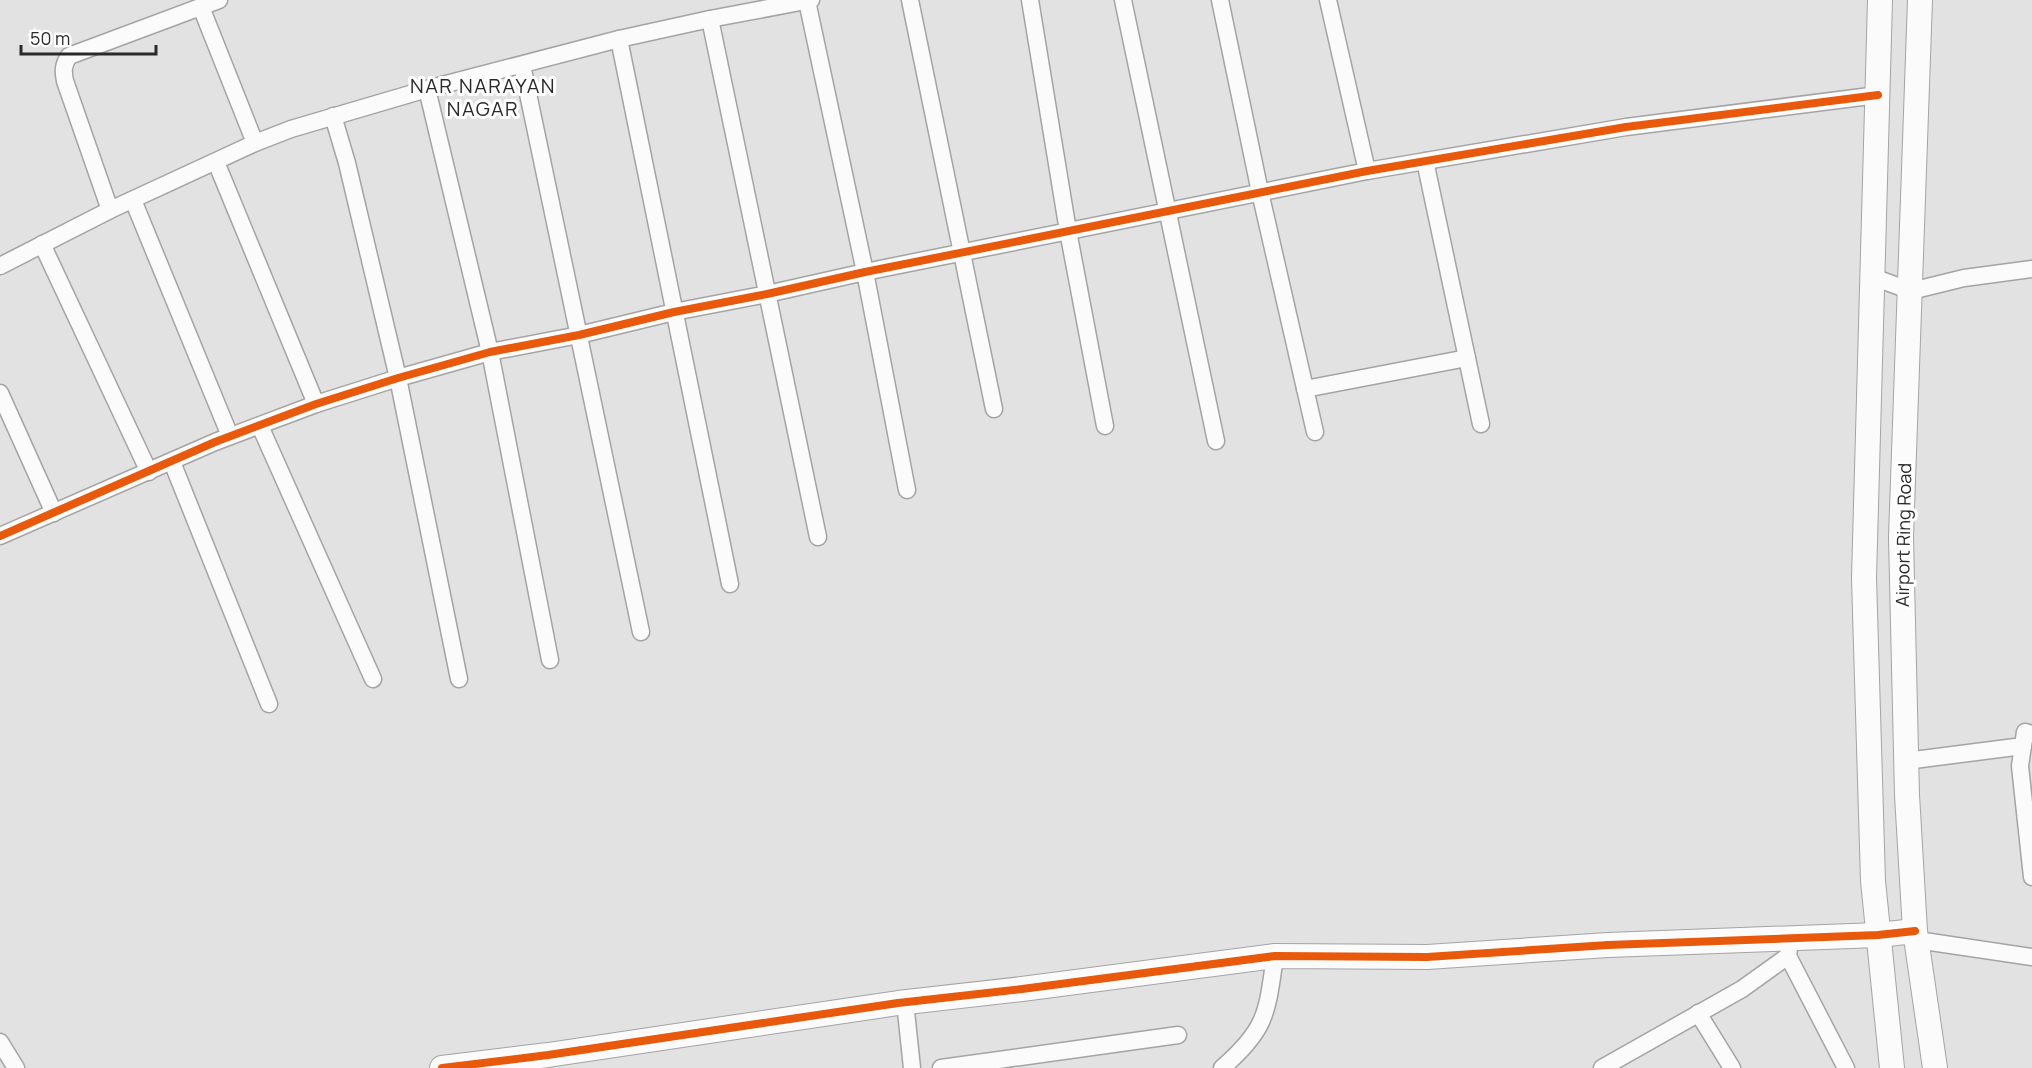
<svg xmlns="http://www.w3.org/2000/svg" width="2032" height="1068" viewBox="0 0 2032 1068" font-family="Manrope,sans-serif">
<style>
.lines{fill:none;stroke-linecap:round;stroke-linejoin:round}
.street-casing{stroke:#a4a4a4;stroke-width:19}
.secondary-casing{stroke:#a4a4a4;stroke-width:26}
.street{stroke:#fbfbfb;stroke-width:16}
.secondary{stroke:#fbfbfb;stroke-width:24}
.cycleway-casing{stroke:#fff;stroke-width:11}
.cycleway{stroke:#e8590c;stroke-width:8}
.labels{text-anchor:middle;stroke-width:6;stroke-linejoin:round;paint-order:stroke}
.street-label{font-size:18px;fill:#2a2a2b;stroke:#fff}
.neighbourhood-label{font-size:20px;letter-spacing:1.5px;fill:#2a2a2c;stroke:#fff}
</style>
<rect width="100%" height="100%" fill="#e2e2e2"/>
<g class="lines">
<defs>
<g id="street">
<path d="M910,0L994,409"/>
<path d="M1030,0L1068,231L1105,426"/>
<path d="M1123,0L1216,441"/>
<path d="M1220,0L1260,192L1315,432"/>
<path d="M1328,0L1367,171"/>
<path d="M807,1L865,272L907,490"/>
<path d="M201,7L255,143"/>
<path d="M710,19L818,537"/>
<path d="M619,39L730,584"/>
<path d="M522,65L641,632"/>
<path d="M427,89L490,352L550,660"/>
<path d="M333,116L347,163L398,378L459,679"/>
<path d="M1425,161L1481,424"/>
<path d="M216,162L316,404"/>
<path d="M133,200L230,436"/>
<path d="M110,210L65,81C63,71 63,65 69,56L219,0"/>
<path d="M42,244L149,472"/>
<path d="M0,266L110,210L255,143L291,129L427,89L619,39L710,19L811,0"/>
<path d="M1873,277L1911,291L1964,278L2032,269"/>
<path d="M1305,389L1467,358"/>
<path d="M0,393L54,513"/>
<path d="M260,426L373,679"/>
<path d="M172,462L269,704"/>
<path d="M0,536L215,442L316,404L398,378L490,352L579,335L674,312L767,294L865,272L1367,171L1626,127L1878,95"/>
<path d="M2032,734L2025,732L2020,766L2032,877"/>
<path d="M1906,761L2023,746"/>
<path d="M1917,940L2032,957"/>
<path d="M1788,956L1846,1068"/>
<path d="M905,1002L912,1068"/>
<path d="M1698,1013L1732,1068"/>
<path d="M0,1042L16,1068"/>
<path d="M941,1068L1178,1035"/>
<path d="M1222,1068C1267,1029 1267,1013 1275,956"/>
<path d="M1602,1068L1742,989L1788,956L1790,939"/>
</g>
<g id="secondary">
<path d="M1880,0L1864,578L1873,881L1892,1068"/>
<path d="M1920,0L1901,537L1907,795L1915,931L1935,1068"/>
<path d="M442,1068L548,1055L898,1003L1022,989L1275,956L1427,957L1608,945L1878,935L1915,931"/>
</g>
</defs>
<use href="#street" class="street-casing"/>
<use href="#secondary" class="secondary-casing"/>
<use href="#street" class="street"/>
<use href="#secondary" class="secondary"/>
<defs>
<g id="cycleway">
<path d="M0,536L215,442L316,404L398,378L490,352L579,335L674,312L767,294L865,272L1367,171L1626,127L1878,95"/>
<path d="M442,1068L548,1055L898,1003L1022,989L1275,956L1427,957L1608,945L1878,935L1915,931"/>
</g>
</defs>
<use href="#cycleway" class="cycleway-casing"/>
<use href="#cycleway" class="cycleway"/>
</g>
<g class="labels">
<g class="street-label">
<text transform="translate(1904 535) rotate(-89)" y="6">Airport Ring Road</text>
</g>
<g class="neighbourhood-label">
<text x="483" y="93">NAR NARAYAN<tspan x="483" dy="23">NAGAR</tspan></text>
</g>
</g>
<path d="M21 45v9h135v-9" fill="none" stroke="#2a2a2b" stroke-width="3"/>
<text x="30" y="45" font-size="18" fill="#2a2a2b" stroke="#ffffff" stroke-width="4.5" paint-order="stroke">50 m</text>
</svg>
